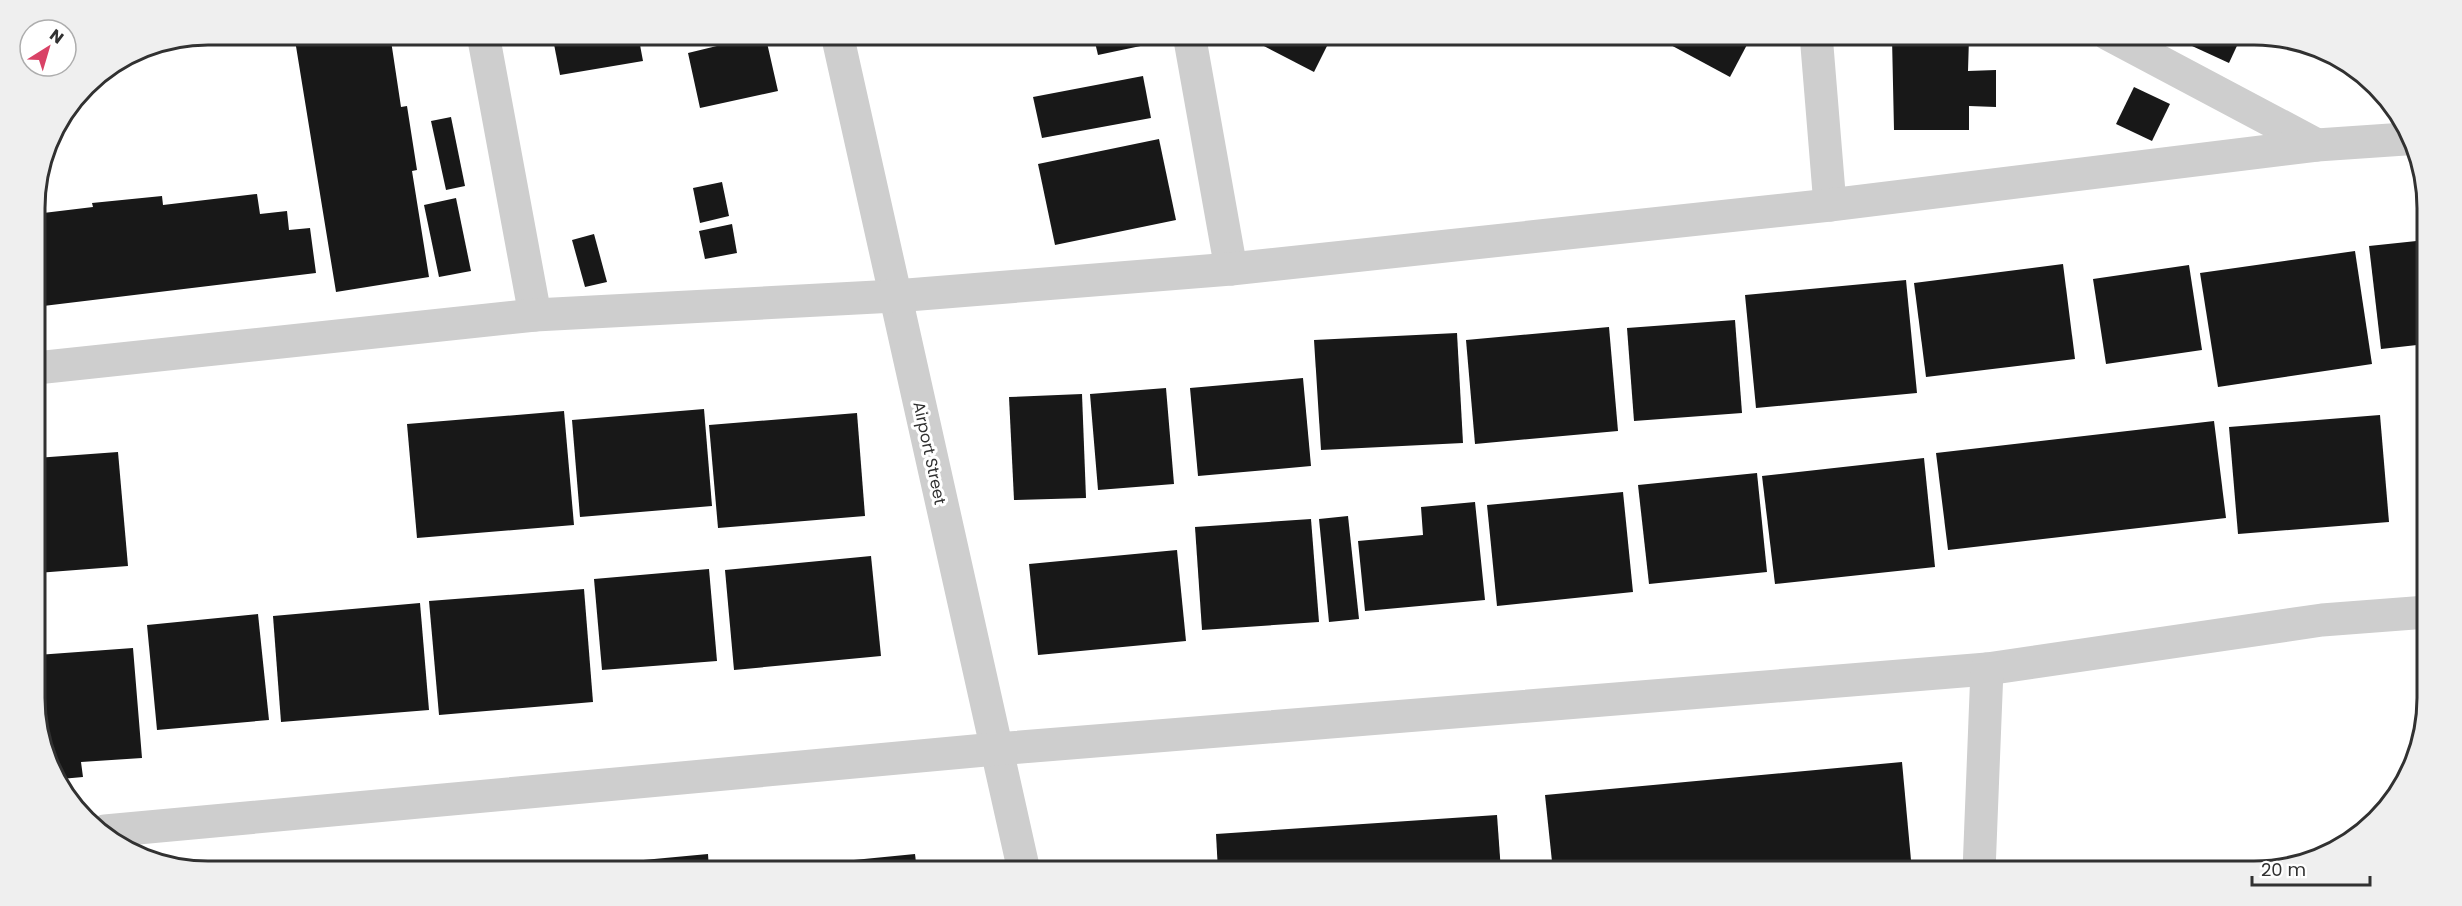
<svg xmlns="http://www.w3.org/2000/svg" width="2462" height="906" viewBox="0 0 2462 906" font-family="Poppins,sans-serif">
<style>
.building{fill:#181818}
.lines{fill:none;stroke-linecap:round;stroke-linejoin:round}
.street{stroke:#cecece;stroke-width:33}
.labels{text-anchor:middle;stroke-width:6;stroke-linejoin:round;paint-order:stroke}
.street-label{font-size:16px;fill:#313131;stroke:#fff}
.rim{fill:none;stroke:#313131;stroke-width:3}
</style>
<rect width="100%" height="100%" fill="#fff"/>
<g class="building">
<path d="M294,34H390L401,107L407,106L417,170L412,171L429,277L336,292Z"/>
<path d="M552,34H638L643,61L560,75Z"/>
<path d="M722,34H765L778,91L700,108L688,53L725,44Z"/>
<path d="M1093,34H1148L1150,44L1098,55Z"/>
<path d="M1267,34H1333L1314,72L1262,45Z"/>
<path d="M1528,34H1556L1550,46Z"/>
<path d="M1655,34H1742L1750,39L1730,77L1654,36Z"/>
<path d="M2182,34H2241L2242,35L2229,63L2179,40Z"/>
<path d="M1892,38H1969L1968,71L1996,70V107L1969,106V130H1894Z"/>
<path d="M1143,76L1151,118L1042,138L1033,97Z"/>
<path d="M2134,87L2170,104L2152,141L2116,124Z"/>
<path d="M451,117L465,186L446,190L431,121Z"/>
<path d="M1159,139L1176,220L1055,245L1038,164Z"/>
<path d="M722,182L729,216L700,223L693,188Z"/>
<path d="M257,194L260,214L287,211L289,230L310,228L316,273L35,307V214L93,207L92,203L162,196L163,205Z"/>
<path d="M456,198L471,271L439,277L424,205Z"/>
<path d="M732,224L737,253L705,259L699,231Z"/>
<path d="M594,234L607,282L585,287L572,240Z"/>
<path d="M2426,240V344L2381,349L2369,246Z"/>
<path d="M2355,251L2372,364L2218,387L2200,273Z"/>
<path d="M2063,264L2075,359L1926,377L1914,283Z"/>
<path d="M2189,265L2202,350L2106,364L2093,279Z"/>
<path d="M1906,280L1917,393L1756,408L1745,295Z"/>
<path d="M1735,320L1742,413L1634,421L1627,328Z"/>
<path d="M1609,327L1618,431L1475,444L1466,340Z"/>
<path d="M1457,333L1463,443L1321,450L1314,340Z"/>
<path d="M1303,378L1311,466L1198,476L1190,388Z"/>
<path d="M1166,388L1174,484L1098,490L1090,394Z"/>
<path d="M1082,394L1086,498L1014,500L1009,397Z"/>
<path d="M704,409L712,506L580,517L572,420Z"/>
<path d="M564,411L574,525L417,538L407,424Z"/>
<path d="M857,413L865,516L718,528L709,425Z"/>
<path d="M2380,415L2389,522L2238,534L2229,427Z"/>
<path d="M2214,421L2226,518L1948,550L1936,453Z"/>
<path d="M118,452L128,566L37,573L36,458Z"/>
<path d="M1924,458L1935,567L1775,584L1762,476Z"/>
<path d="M1757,473L1767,572L1649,584L1638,485Z"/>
<path d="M1623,492L1633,592L1497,606L1487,505Z"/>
<path d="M1475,502L1485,600L1365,611L1358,541L1423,535L1421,507Z"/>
<path d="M1348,516L1359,619L1329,622L1319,519Z"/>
<path d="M1311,519L1319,622L1202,630L1195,527Z"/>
<path d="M1177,550L1186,641L1038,655L1029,564Z"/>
<path d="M871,556L881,656L734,670L725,570Z"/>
<path d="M709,569L717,661L602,670L594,579Z"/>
<path d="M584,589L593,702L439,715L429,601Z"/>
<path d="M420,603L429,710L281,722L273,616Z"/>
<path d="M258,614L269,720L157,730L147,625Z"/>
<path d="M133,648L142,758L81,762L83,777L61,779L38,731L37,655Z"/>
<path d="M1902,762L1912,871H1553L1545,795Z"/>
<path d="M1497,815L1501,871H1218L1216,834Z"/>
<path d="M708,854L709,871H558L557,868Z"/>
<path d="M915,854L917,871H751V870Z"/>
</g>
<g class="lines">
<g class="street">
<path d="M483,34L535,315"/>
<path d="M837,34L1024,871"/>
<path d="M1189,34L1231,269"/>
<path d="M1816,34L1830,205"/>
<path d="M2108,34L2317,145"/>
<path d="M36,368L535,315L895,296L1231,269L1830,205L2317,145L2405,139"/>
<path d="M105,831L996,749L1987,669L2322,620L2427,612"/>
<path d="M1979,871L1987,669"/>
</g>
</g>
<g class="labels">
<g class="street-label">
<text transform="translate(930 453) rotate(78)" y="6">Airport Street</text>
</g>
</g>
<path d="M0 0H2462V906H0ZM208 45H2254A163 163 0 0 1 2417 208V698A163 163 0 0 1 2254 861H208A163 163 0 0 1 45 698V208A163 163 0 0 1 208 45Z" fill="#efefef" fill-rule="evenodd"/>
<path class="rim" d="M208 45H2254A163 163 0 0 1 2417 208V698A163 163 0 0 1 2254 861H208A163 163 0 0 1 45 698V208A163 163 0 0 1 208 45Z"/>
<g transform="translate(48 48) rotate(37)"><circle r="28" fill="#ffffff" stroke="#adadad" stroke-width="1.5"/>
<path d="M0-4.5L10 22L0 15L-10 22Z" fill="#d94266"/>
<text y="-9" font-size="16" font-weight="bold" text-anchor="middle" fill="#313131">N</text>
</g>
<path d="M2252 876v9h118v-9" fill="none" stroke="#313131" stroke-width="3"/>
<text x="2261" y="876" font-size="18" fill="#313131" stroke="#ffffff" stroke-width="4.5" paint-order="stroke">20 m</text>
</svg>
